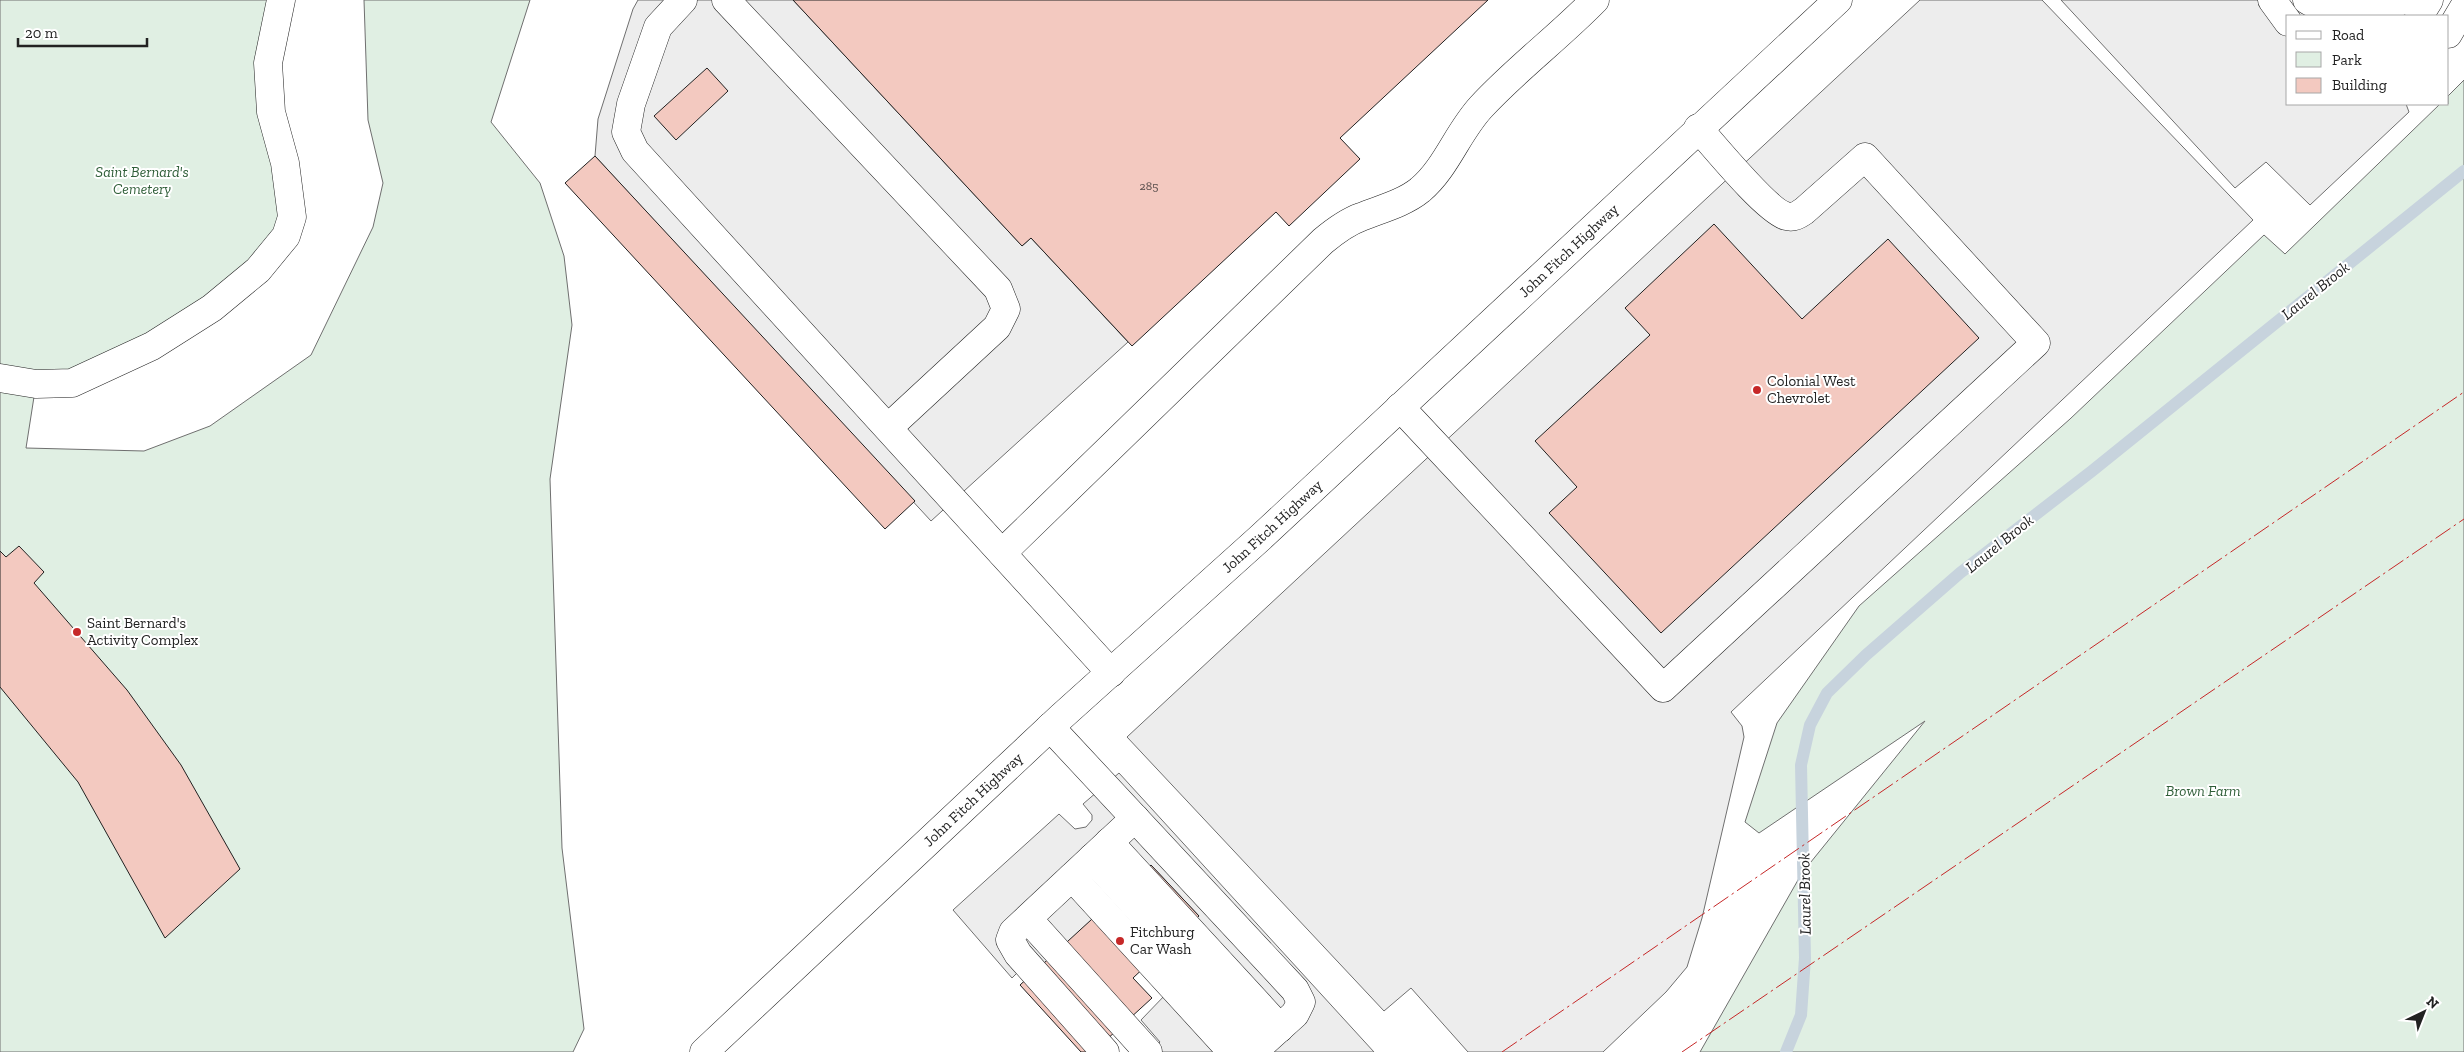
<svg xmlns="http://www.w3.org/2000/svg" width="2464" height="1052" viewBox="0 0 2464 1052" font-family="'Zilla Slab',serif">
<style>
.green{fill:#e0efe3;stroke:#6f6f6f}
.parking{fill:#ededed;stroke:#6f6f6f}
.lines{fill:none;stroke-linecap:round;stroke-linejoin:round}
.stream{stroke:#c7d3dd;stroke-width:12}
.building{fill:#f3c9c0;stroke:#222}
.minor-casing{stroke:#222;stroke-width:29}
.major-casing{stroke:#222;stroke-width:29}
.minor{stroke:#fff;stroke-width:28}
.major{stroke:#fff;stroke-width:28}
.power{stroke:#c62828;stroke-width:1;stroke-dasharray:18 4 2.5 4;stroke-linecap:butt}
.poi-dot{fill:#c62828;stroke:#fff;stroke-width:2}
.labels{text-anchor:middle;stroke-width:4;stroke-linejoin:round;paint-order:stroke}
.number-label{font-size:12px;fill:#564c4a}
.park-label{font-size:15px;font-style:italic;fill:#2f5e38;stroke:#fff}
.street-label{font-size:15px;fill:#222;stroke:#fff}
.poi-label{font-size:15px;fill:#222;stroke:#fff;text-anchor:start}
.water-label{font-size:16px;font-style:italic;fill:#222;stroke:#fff}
</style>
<rect width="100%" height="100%" fill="#fff"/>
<g class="green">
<path d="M0,0H281L275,19L292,217L212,308L36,384L26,448L144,451L210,426L311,355L373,227L383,183L368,120L364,0H530L491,122L540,183L564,256L572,325L550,479L562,848L584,1029L573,1052H0Z"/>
<path d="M2464,80V1052H1700L1802,873L1925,721L1759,833L1745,822L1777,723L1859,606L2070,419L2264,235L2285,254L2440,104H2448V96Z"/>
</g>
<g class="parking">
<path d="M638,0H793L1022,246L1031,238L1128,342L931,521L595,156L598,119L633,9Z"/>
<path d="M1920,0H2042L2253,220L1731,712L1742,726L1744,737L1702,918L1687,967L1666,992L1603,1052H1468L1411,988L1384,1011L1127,737Z"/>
<path d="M2061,0H2287L2288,104H2406L2409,112L2310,205L2266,162L2235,188Z"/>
<path d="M1119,773L1374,1052H1150L1160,1042L1141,1020L1167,993L1145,967L1199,916L1151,865L1028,979L1019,971L1012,978L953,910L1059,814L1075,829L1086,827L1092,820V815L1083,804Z"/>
</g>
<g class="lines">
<path class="stream" d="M1786,1052L1801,1015L1805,958L1801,765L1810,725L1827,693L1866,655L1960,573L2092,471L2464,171"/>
</g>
<g class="building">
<path d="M793,0H1488L1340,138L1360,159L1289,226L1276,212L1132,346L1031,238L1022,246Z"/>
<path d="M707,68L728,91L676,140L654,116Z"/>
<path d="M595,156L915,501L885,529L565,183Z"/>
<path d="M1714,224L1802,319L1888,239L1979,338L1661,633L1549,513L1577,487L1535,441L1650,335L1625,308Z"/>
<path d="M19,546L44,572L34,583L127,690L181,765L240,869L165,938L78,782L0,687V551L6,557Z"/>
<path d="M1151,865L1199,916L1133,978L1152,998L1093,1052H1081L1020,985Z"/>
</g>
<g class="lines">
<defs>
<g id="minor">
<path d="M683,0L658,27L631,104L626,132L635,151L1111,673"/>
<path d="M726,0L998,289L1006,309L997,327L889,427"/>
<path d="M2272,0L2288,22"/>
<path d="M2307,0C2326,13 2384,11 2403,0"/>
<path d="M2419,16L2429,0"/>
<path d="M2448,34L2464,7"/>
<path d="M0,378L36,384L72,383L152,346L212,308L258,270L286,236L292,217L285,163L271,112L268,63L281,0"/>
<path d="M1400,407L1663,688L2036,343L1865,157L1804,211C1798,215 1794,218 1786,216C1767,211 1714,146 1698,128"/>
<path d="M1002,553L1323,241C1335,231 1347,222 1361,217C1381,209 1404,203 1420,190C1447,167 1457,133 1481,107C1516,69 1559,37 1595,0"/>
<path d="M1050,727L1295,990L1301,1002L1295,1014L1253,1052"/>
<path d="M1109,842L1280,1028"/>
<path d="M1092,858L1261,1044"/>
<path d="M1072,877L1232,1052"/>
<path d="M1028,919L1148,1052"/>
<path d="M1105,1052L1018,954L1010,940L1013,932L1135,818"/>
</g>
<g id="major">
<path id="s1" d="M704,1052L1061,717L1260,538L1838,0"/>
</g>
</defs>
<use href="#minor" class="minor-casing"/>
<use href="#major" class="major-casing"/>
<use href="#minor" class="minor"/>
<use href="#major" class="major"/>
<g class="power">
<path d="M1502,1052L2464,392"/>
<path d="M1682,1052L2464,519"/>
</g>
</g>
<g class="poi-dot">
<circle cx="1757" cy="390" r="5"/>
<circle cx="77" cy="632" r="5"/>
<circle cx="1120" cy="941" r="5"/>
</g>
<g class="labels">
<g class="number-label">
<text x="1149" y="190">285</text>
</g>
<g class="park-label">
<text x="142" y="177">Saint Bernard's<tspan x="142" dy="17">Cemetery</tspan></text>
<text x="2203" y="796">Brown Farm</text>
</g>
<g class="street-label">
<text dy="5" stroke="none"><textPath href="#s1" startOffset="1179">John Fitch Highway</textPath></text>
<text dy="5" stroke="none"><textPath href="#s1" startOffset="774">John Fitch Highway</textPath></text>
<text dy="5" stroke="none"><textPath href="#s1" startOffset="369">John Fitch Highway</textPath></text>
</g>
<g class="poi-label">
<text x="1767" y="386">Colonial West<tspan x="1767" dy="17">Chevrolet</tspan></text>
<text x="87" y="628">Saint Bernard's<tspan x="87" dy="17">Activity Complex</tspan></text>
<text x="1130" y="937">Fitchburg<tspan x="1130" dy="17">Car Wash</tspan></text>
</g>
<g class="water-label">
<text transform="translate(2315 290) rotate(-39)" y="6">Laurel Brook</text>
<text transform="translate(1999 543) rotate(-39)" y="6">Laurel Brook</text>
<text transform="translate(1804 894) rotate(-91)" y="6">Laurel Brook</text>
</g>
</g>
<rect x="2286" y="15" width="162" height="90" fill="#ffffff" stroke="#a7a7a7"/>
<rect x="2296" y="31" width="25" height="8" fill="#ffffff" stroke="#a7a7a7"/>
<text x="2332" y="40" font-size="15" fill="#222222">Road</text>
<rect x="2296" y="52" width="25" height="15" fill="#e0efe3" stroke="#a7a7a7"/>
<text x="2332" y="65" font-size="15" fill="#222222">Park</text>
<rect x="2296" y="78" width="25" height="15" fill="#f3c9c0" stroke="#a7a7a7"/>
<text x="2332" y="90" font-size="15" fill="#222222">Building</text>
<g transform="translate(2424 1012) rotate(43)" stroke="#ffffff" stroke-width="4" paint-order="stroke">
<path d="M0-4L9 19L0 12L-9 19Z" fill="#222222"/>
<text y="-8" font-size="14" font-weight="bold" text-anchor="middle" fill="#222222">N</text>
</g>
<path d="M18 38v8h129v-8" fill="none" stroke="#222222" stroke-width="2.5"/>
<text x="25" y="38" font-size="15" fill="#222222" stroke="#ffffff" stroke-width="4" paint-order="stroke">20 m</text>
</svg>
